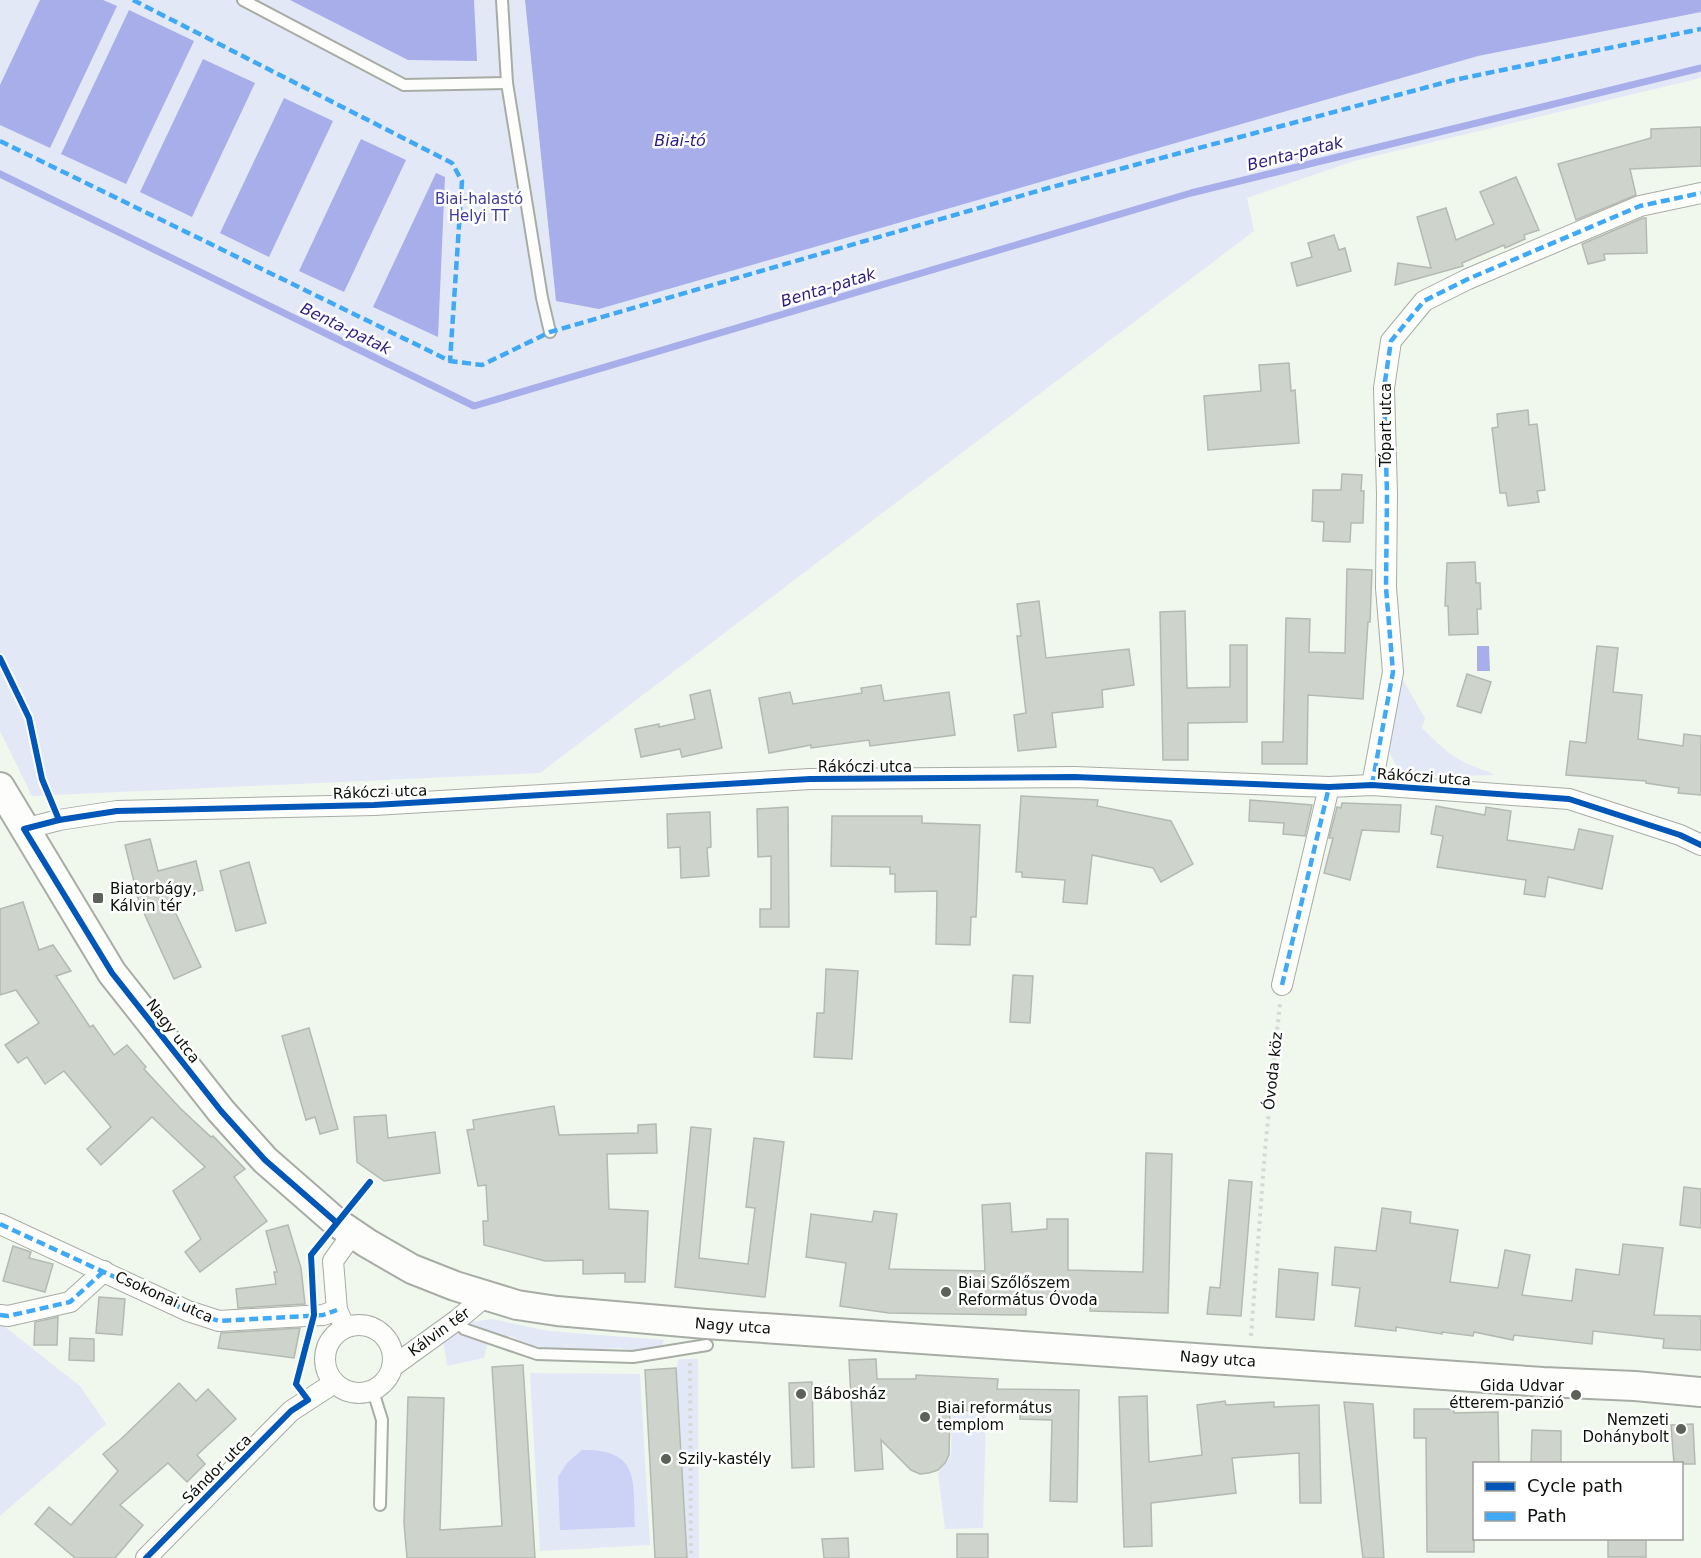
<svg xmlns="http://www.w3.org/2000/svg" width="1701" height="1558" viewBox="0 0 1701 1558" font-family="'DejaVu Sans',sans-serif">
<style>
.green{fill:#e3e8f7}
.forest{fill:#cbd2f5}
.water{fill:#a7aee9}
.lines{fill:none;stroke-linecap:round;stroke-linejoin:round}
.stream{stroke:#a7aee9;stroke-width:7}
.building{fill:#ced3cc;stroke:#b4b9b2;stroke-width:1.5}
.service-casing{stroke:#a7ada5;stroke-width:14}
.minor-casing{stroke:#a7ada5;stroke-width:22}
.secondary-casing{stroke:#a7ada5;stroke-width:32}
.path{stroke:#d6d8d5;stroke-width:4;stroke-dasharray:3 4.5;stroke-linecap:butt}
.service{stroke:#fdfefc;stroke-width:10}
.minor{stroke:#fdfefc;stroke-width:20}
.secondary{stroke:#fdfefc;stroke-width:28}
.quiet{stroke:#3fa9f5;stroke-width:4.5;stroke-dasharray:9 4.5;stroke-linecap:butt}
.cycleway-casing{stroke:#fff;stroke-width:10}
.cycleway{stroke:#0057b8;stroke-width:6}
.poi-dot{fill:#5c6159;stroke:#fff;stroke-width:2}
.labels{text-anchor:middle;stroke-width:5;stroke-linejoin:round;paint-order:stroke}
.park-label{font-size:15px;fill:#413ba1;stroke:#fff}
.street-label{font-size:15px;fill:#0c100a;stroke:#fff}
.poi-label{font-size:15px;fill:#0c100a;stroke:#fff;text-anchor:start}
.water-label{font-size:16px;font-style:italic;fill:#2c1d83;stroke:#fff}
</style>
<rect width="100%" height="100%" fill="#f0f7ed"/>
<g class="green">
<path d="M0,0H1701V78L1354,161L1247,198L1254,231L540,773L32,796L0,731Z"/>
<path d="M1400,675L1425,718L1422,728C1435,740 1450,757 1468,764C1477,768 1486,770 1495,775C1474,775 1416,780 1401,769C1394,764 1391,756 1389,749Z"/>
<path d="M492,1319L548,1331L664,1340L662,1347L647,1355L620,1348L562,1351L531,1345L510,1336H496L488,1341L484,1358L447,1366L443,1338L464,1323Z"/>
<path d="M0,1323L80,1386L106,1424L0,1516Z"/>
<path d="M679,1359H698L699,1558H687L676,1368Z"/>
<path d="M530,1373L640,1374L650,1545L540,1551Z"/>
<path d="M952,1411L986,1413L983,1528L945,1529L938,1473L951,1456Z"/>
</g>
<path class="forest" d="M582,1450C641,1449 633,1482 635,1527L560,1530L558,1477L567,1463Z"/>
<g class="water">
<path d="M40,0H103L117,6L50,148L0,125V85Z"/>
<path d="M290,0H474L477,61L408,60Z"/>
<path d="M525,0H1701V12L1478,56L599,309L556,301Z"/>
<path d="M129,10L194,41L126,184L61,154Z"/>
<path d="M203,59L255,83L192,217L140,192Z"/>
<path d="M284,98L333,121L269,257L220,233Z"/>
<path d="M361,139L406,160L344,292L299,271Z"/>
<path d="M436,173L445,177L438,337L373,307Z"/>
<path d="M1477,646H1489L1490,671H1477Z"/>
</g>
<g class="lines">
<path class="stream" d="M0,174L474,406L1191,193L1701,68"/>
</g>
<g class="building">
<path d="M1701,127V166L1630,169L1636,195L1576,220L1558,164L1651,138V129Z"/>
<path d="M1516,177L1539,230L1524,235L1525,239L1505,248L1504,245L1462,263L1463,266L1395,285L1398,263L1431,268L1417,217L1446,208L1456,240L1494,224L1480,192Z"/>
<path d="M1643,218H1646L1647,253L1604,254L1605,260L1588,264L1582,244Z"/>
<path d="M1334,235L1339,250L1345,248L1351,271L1297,286L1291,263L1312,257L1308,243Z"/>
<path d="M1289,363L1291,391L1295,390L1299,443L1208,450L1204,396L1261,391L1259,365Z"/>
<path d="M1528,410L1529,425L1537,424L1545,490L1537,491L1539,502L1508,506L1506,493H1500L1492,428L1498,427L1497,414Z"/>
<path d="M1342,474L1362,475L1361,491H1364L1363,523H1351L1350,542L1323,541L1324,522L1312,521L1313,490H1341Z"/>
<path d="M1475,562L1476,583H1480L1481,609H1477L1478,634L1449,635L1448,606H1445L1447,563Z"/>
<path d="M1347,569L1372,570L1370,622H1368L1363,699L1308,695L1307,764H1262V742H1283L1286,618L1310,619L1309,652L1345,653Z"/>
<path d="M1039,601L1046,658L1129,649L1134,685L1102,690L1103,707L1052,713L1056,747L1018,751L1014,715L1026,713L1017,636H1021L1017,604Z"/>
<path d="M1185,611L1187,688L1230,687V645H1247V722L1188,723V760H1163L1160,612Z"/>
<path d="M1597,646L1618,648L1613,692L1642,695L1638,739L1683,746L1684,734L1701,736V795L1678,793L1679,788L1646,783V781L1566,775L1570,741L1586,743Z"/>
<path d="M1467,674L1491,682L1481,713L1457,706Z"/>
<path d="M881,685L884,701L949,692L955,735L870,746L869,740L811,748V745L769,753L759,698L790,692L793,704L862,693L861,688Z"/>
<path d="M710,690L722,748L682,757L680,749L641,757L635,729L659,724V727L695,719L690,695Z"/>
<path d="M1021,796L1098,800L1097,806L1171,821L1193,864L1161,882L1153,868L1092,855L1087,904L1063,902L1065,880L1022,877V872H1016Z"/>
<path d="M1250,800L1312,805L1305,836L1283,834L1284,823L1249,821Z"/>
<path d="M1342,803L1401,805L1399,832L1362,830L1350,880L1324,873L1333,838H1329L1337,807L1341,808Z"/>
<path d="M1436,806L1485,815L1486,807L1511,811L1507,840L1574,850L1579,829L1613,836L1602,889L1548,877L1545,897L1524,894L1526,880L1437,867L1443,836L1431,834Z"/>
<path d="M788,807L789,927H760V909H771V856L758,857L757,809Z"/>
<path d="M710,812L711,847L707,848L709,876L681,878L680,847L668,848L667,814Z"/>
<path d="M832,816H922V823L980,825L976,917H971L970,945L936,944L937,891L895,892V874H890V867L831,866Z"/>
<path d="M150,839L158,871L196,861L203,890L169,899L201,967L174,979L139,902L125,845Z"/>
<path d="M249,862L266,923L236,931L220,871Z"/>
<path d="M23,902L39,950L53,945L71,971L56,976L90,1027L93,1025L114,1055L127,1045L146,1067L144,1069L180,1108L211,1137L213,1136L245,1169L234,1177L267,1221L200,1272L185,1252L201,1239L173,1191L205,1167L152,1117L101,1165L87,1149L111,1127L64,1071L45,1084L27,1057L18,1063L5,1045L39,1023L16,990L0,995V909Z"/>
<path d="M826,969L858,971L852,1059L814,1057L817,1013H824Z"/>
<path d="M1013,975L1033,976L1030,1023L1010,1022Z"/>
<path d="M309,1028L338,1129L320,1134L315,1117L306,1120L282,1036Z"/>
<path d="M554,1106L559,1135L638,1133V1125L656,1124L657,1153L607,1154L609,1209L648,1211L645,1282H625V1273L583,1274V1260L545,1261L484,1245L483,1221H488L486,1185L478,1186L467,1130L474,1129L473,1120Z"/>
<path d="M386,1115L388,1138L435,1132L440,1173L384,1181L357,1162L354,1117Z"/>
<path d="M691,1127L711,1129L699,1258L748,1264L755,1208L746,1207L754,1138L784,1142L765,1297L675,1287Z"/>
<path d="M1146,1153L1172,1154L1168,1313L1090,1311L1091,1297L1026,1298V1315L889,1313L840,1306L846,1263L806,1257L811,1214L872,1222L874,1211L897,1214L889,1269L985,1271L982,1205L1010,1203L1012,1232L1047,1229V1219H1068V1270L1143,1272Z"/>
<path d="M1229,1180L1252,1182L1241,1316L1207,1314L1210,1287L1220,1288Z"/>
<path d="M1684,1187L1701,1189V1228L1680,1225Z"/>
<path d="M1382,1208L1411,1212L1410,1223L1458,1230L1450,1282L1498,1288L1505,1250L1530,1255L1522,1295L1572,1301L1576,1269L1619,1275L1623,1244L1663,1248L1654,1315L1701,1316V1350L1663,1348L1664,1339L1593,1331L1592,1344L1514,1335L1513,1340L1474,1332L1473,1336L1442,1332V1334L1396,1327V1331L1355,1326L1360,1288L1332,1285L1335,1247L1376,1251Z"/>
<path d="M288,1225L301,1268L305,1304L238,1308L236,1289L276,1284L274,1272H277L266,1231Z"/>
<path d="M13,1246L31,1252L29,1258L53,1264L45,1292L3,1281Z"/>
<path d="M1279,1269L1318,1273L1314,1320L1276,1317Z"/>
<path d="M99,1297L125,1299L122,1335L96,1333Z"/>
<path d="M58,1317L57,1345H34L35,1322Z"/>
<path d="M300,1328L294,1358L218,1348L221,1333Z"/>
<path d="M70,1338L94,1339V1361L69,1360Z"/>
<path d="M876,1359L877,1379H916V1375L936,1376L998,1379L997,1389L1079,1390L1077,1502L1050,1501L1052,1420L1020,1419V1412L950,1410L949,1455L945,1463L938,1470L929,1473L920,1474L911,1470L881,1440L883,1469L855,1471L849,1360Z"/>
<path d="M523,1365L535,1558H407L404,1523L408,1397L444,1398L440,1530L502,1526L492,1367Z"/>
<path d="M676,1368L687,1558H655L645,1370Z"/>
<path d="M812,1382L814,1467L792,1468L789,1383Z"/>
<path d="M179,1383L196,1401L208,1389L236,1419L197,1455L205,1464L187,1482L168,1463L120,1505L143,1525L115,1558H75L35,1524L49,1507L71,1525L118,1471L103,1454L121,1439Z"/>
<path d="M1147,1396L1149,1462L1202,1455L1197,1405L1225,1401L1226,1405L1274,1402V1407L1319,1405L1321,1503H1300L1299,1453L1232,1458L1236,1493L1151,1503L1152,1546L1124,1547L1119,1397Z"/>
<path d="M1344,1402L1373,1404L1384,1558H1363Z"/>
<path d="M1414,1409H1454V1413L1498,1412L1499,1464H1474V1552H1427L1426,1438H1414Z"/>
<path d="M1693,1424L1695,1464H1674L1671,1425Z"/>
<path d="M1532,1430L1561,1431V1464H1531Z"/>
<rect x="957" y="1534" width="31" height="24"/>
<path d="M848,1538L849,1558H824L822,1539Z"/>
<rect x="1608" y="1539" width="38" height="18"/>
</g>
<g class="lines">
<defs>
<g id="service">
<path d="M243,0L404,85L507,83"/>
<path d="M502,0L507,83L542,298L550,332"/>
<path d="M457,1320L464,1329L537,1354L633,1357L707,1345"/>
<path d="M373,1391L382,1420L380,1505"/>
</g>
<g id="minor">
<path d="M1372,785L1393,672L1386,588L1387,494L1384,388L1391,341L1424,301L1468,279L1640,206L1701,193"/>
<path d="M24,829L59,820L117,811L374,805L810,779L1074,777L1329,787L1372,785L1569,799L1680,835L1701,845"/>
<path d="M1282,985L1329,787"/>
<path d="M0,1224L188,1311L219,1321L323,1315L337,1310"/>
<path d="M0,1315L8,1316L70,1302L104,1271"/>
<path d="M343,1323L337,1310L333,1261L353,1233"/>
<circle cx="359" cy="1359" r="34"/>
<path d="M392,1367L457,1320L486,1296"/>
<path d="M146,1558L291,1411L334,1383"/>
</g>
<path id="secondary" d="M0,787L112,973L221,1111L265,1160L336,1222L367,1243L412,1269L455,1286L517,1305L557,1311L706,1324L1543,1382L1635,1386L1701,1392"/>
</defs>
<use href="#service" class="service-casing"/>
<use href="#minor" class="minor-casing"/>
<use href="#secondary" class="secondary-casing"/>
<g class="path">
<path d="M1251,1336L1265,1150L1280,1003"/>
<path d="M690,1363L691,1558"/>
</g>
<use href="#service" class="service"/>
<use href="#minor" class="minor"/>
<use href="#secondary" class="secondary"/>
<g class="quiet">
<path d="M133,0L452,163L462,181L450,361"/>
<path d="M0,141L450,361L482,365L550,332L1041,190L1454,80L1701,29"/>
<path d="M1372,785L1393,672L1386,588L1387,494L1384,388L1391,341L1424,301L1468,279L1640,206L1701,193"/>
<path d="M1282,985L1329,787"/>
<path d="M0,1224L188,1311L219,1321L323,1315L337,1310"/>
<path d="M0,1315L8,1316L70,1302L104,1271"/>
</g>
<defs>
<g id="cycleway">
<path d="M0,658L29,718L42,779L59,820"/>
<path d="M336,1222L265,1160L221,1111L112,973L24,829L59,820L117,811L374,805L810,779L1074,777L1329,787L1372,785L1569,799L1680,835L1701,845"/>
<path d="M146,1558L291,1411L308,1400L296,1384L314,1315L311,1255L370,1182"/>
</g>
</defs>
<use href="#cycleway" class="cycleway-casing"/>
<use href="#cycleway" class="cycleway"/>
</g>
<g class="poi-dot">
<rect x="92" y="892" width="12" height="12" rx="3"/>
<circle cx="946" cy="1292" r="6"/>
<circle cx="801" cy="1394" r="6"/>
<circle cx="1576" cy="1395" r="6"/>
<circle cx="925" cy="1417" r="6"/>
<circle cx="1681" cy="1429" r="6"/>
<circle cx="666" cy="1459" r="6"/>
</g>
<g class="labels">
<g class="park-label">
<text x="479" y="204">Biai-halastó<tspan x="479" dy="17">Helyi TT</tspan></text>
</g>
<g class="street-label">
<text transform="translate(1386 425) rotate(-90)" y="5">Tópart utca</text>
<text x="865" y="772">Rákóczi utca</text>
<text transform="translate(1424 777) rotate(4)" y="5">Rákóczi utca</text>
<text transform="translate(380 792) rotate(-2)" y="5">Rákóczi utca</text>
<text transform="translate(173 1031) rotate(52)" y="5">Nagy utca</text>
<text transform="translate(1273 1071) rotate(-84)" y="5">Óvoda köz</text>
<text transform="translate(164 1297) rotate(24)" y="5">Csokonai utca</text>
<text transform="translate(733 1326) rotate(4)" y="5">Nagy utca</text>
<text transform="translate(439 1332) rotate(-36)" y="5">Kálvin tér</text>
<text transform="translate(1218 1359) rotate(4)" y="5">Nagy utca</text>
<text transform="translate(217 1469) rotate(-45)" y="5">Sándor utca</text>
</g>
<g class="poi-label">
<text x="110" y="894">Biatorbágy,<tspan x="110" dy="17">Kálvin tér</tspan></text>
<text x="958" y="1288">Biai Szőlőszem<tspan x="958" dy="17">Református Óvoda</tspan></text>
<text x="1564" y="1391" text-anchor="end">Gida Udvar<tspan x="1564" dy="17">étterem-panzió</tspan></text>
<text x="813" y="1399">Bábosház</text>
<text x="937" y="1413">Biai református<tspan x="937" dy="17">templom</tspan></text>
<text x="1669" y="1425" text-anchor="end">Nemzeti<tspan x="1669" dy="17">Dohánybolt</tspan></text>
<text x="678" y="1464">Szily-kastély</text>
</g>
<g class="water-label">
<text x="680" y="146">Biai-tó</text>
<text transform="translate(1295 153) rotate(-14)" y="6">Benta-patak</text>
<text transform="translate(828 287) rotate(-17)" y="6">Benta-patak</text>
<text transform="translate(346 328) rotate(26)" y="6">Benta-patak</text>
</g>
</g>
<rect x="1473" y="1462" width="210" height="78" fill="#ffffff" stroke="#9e9f9d" stroke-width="1.5"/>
<rect x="1485" y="1482" width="30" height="9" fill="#0057b8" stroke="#9e9f9d" stroke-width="1.5"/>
<text x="1527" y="1492" font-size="18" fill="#0c100a">Cycle path</text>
<rect x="1485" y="1512" width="30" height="9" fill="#3fa9f5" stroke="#9e9f9d" stroke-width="1.5"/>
<text x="1527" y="1522" font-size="18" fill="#0c100a">Path</text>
</svg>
